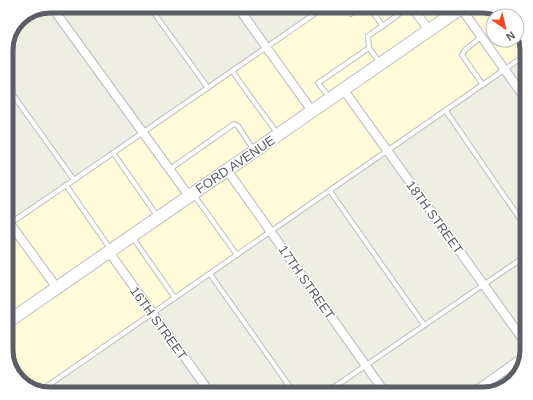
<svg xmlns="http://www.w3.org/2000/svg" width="533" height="400" viewBox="0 0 533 400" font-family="Helvetica,sans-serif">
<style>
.commercial{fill:#fffad8}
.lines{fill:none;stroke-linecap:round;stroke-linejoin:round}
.lane-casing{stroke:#bbbcc3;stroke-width:6}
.street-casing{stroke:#bbbcc3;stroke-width:10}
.secondary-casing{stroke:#bbbec6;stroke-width:14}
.lane{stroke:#fff;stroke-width:4}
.street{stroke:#fff;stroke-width:8}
.secondary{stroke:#fff;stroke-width:12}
.labels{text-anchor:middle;stroke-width:3;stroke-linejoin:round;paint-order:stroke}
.street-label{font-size:13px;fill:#5b5e65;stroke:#fff}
.rim{fill:none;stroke:#5b5e65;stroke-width:5}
</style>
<rect width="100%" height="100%" fill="#efeee3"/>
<path class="commercial" d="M326,6H483L510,16H493V40H517V30L527,54L40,391L23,385L6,352V226Z"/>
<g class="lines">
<defs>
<g id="lane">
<path d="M149,6L208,88"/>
<path d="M368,6L383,26"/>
<path d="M351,14L361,6"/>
<path d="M481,37L465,50L462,55L483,85"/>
<path d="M369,48L368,36L398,15"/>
<path d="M232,71L277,133"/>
<path d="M330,98L318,83L369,48L380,63"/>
<path d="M446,111L527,229"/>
<path d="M114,154L158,217"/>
<path d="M170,169L234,124L238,126L253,149"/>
<path d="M74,180L326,6"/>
<path d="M66,185L111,250"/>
<path d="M330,191L424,325"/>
<path d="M194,195L237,255"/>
<path d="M6,226L74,180L6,85"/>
<path d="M133,238L175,298"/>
<path d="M210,274L295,394"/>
<path d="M40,391L527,54"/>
<path d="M324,394L527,255"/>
</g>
<g id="street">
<path d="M51,6L189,196"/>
<path d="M237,6L312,111"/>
<path d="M411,6L429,30"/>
<path d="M461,8L527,101"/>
<path d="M343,89L527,345"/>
<path d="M227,170L386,394"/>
<path d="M6,218L57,288"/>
<path d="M109,252L211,394"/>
<path d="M14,368L28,386"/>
<path d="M471,394L525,356"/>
</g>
<path id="secondary" d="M6,323L464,6"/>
</defs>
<use href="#lane" class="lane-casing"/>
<use href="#street" class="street-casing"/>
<use href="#secondary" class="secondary-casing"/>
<use href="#lane" class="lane"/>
<use href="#street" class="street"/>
<use href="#secondary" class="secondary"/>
</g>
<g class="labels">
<g class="street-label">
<text transform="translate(235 164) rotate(-34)" y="5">FORD AVENUE</text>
<text transform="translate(435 217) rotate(54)" y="5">18TH STREET</text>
<text transform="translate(307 282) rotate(55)" y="5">17TH STREET</text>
<text transform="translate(159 323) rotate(54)" y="5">16TH STREET</text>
</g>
</g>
<path d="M0 0H533V400H0ZM50 13H483A37 37 0 0 1 520 50V350A37 37 0 0 1 483 387H50A37 37 0 0 1 13 350V50A37 37 0 0 1 50 13Z" fill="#fff" fill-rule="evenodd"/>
<path class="rim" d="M50 13H483A37 37 0 0 1 520 50V350A37 37 0 0 1 483 387H50A37 37 0 0 1 13 350V50A37 37 0 0 1 50 13Z"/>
<g transform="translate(505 28) rotate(146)"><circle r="19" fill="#ffffff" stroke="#bdbfc1"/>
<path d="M0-3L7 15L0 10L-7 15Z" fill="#fb441d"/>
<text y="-6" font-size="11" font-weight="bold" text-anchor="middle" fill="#5b5e65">N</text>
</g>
</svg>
